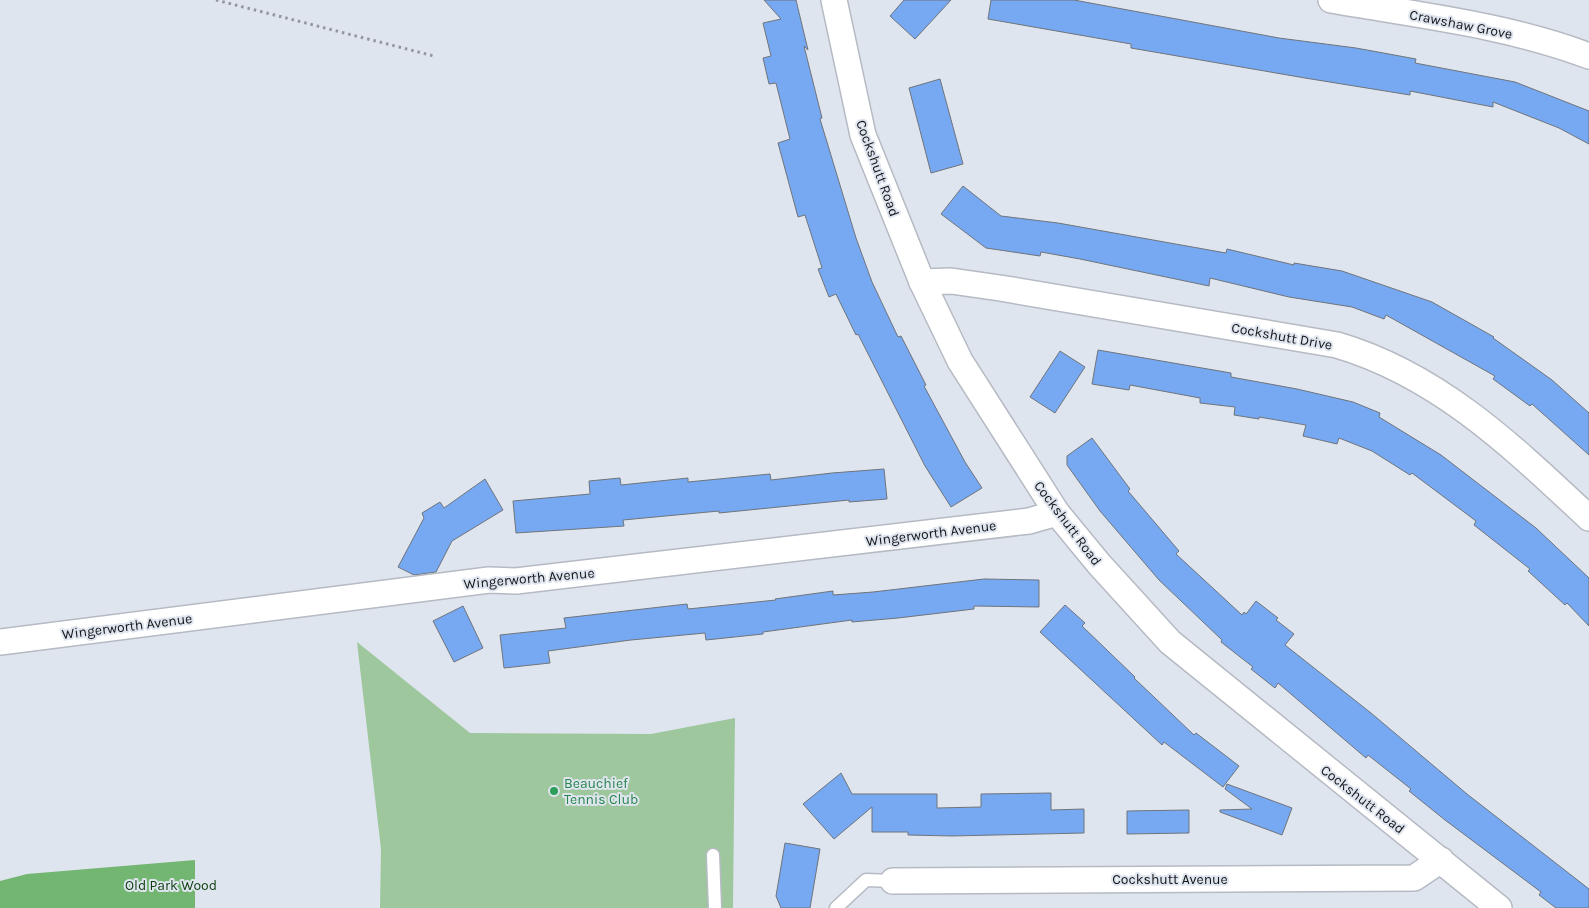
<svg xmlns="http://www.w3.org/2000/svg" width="1589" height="908" viewBox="0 0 1589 908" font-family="Karla,sans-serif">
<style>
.green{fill:#9ec79d}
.forest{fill:#72b671}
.building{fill:#76a9f1;stroke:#6f747c}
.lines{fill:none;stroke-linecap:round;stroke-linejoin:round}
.service-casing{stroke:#b5bac3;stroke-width:15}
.minor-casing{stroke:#b5bac3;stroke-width:28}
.path{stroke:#92979d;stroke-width:3;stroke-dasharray:2.5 4;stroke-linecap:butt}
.service{stroke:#fff;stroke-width:12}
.minor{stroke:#fff;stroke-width:25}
.leisure-dot{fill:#2e9e5b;stroke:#dfe5ee;stroke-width:2}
.labels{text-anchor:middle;stroke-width:4;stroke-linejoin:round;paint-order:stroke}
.street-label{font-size:14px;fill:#131518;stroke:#dfe5ee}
.leisure-label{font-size:14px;fill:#27864d;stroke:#dfe5ee;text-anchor:start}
.park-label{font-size:14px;fill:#0b3c0f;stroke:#dfe5ee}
</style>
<rect width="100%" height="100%" fill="#dfe5ee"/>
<path class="green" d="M357,642L470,733L651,734L735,718L733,908H380L381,849Z"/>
<path class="forest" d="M195,860V908H0V881L27,874Z"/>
<g class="building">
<path d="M764,0H796L808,50L804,46L822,118L820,119L856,238L872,282L898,337L901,336L926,385L924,386L965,462L982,488L951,507L925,466L858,334L856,335L836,294L829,297L818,269L822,268L805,215L798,217L778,143L790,139L776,83L769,84L763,58L771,56L763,23L781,19Z"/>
<path d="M904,0H951L915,39L890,16Z"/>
<path d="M991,0H1074L1279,38L1356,48L1416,59L1415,63L1515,82L1589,111V144L1559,128L1493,102V107L1410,91V95L1305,78L1131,48V44L988,19Z"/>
<path d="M940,79L963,164L931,173L909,88Z"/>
<path d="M963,186L1001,216L1058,223L1226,253L1227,249L1294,265V263L1342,271L1432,302L1494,337L1493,338L1552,380L1589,413V455L1532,404L1530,406L1493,379L1495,376L1386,315L1384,319L1352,307L1289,297L1210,278L1209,286L1080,259L1041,252L1040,256L986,248L941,214Z"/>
<path d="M1098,350L1231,373V377L1297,389L1353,402L1380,413L1379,417L1441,455L1536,528L1589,578V626L1567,603L1565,605L1528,571L1530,569L1474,525L1476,521L1412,473L1410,475L1372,451L1339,438L1337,444L1303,436L1306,425L1259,417V419L1234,415L1235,407L1200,403V398L1130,385L1129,390L1092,384Z"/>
<path d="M1060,351L1085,367L1055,413L1030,397Z"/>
<path d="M1092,438L1130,489L1128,491L1179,551L1176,554L1242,615L1244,612L1246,614L1256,601L1278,618L1276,620L1294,634L1285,645L1371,713L1467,794L1589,889V908H1556L1539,895L1541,892L1445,820L1409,791L1411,789L1368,755L1366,758L1278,683L1275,688L1251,669L1253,667L1221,642L1222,640L1159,580L1100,511L1067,465V456Z"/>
<path d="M884,469L887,499L849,502V500L719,513V511L623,520L624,526L516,533L513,501L590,494L589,481L620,478L621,485L688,478V482L770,474L771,480L832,473Z"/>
<path d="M485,479L503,510L452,541L436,572L414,575L398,567L424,518L422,513L440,502L444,508Z"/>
<path d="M984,579L1039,580V607L974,606V609L898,618L852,622V620L763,632V634L706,640L705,633L631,640L548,651L550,663L504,668L500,635L566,628L564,618L687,604L688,609L776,600L775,599L833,591V595L873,592Z"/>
<path d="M1065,605L1085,623L1082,626L1135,677L1134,678L1194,735L1196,733L1239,766L1223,787L1164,742L1162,745L1040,632Z"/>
<path d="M463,606L483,648L454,662L433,621Z"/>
<path d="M841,773L852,794H937V808L981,807V794L1051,793V810L1084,809V833L952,836L908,835V832H872V807L834,839L803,804Z"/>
<path d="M1227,784L1292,808L1282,835L1220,812V810L1252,809L1225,789Z"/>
<path d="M1189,810V833L1127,834V811Z"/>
<path d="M785,843L820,849L810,908H781L776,896Z"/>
</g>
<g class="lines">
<defs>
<g id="service">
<path d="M713,855L715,908"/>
<path d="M836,908L866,880L893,881"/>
</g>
<g id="minor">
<path d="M834,0L863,135L922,282L960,361L1057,513L1099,564L1170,642L1499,908"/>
<path d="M1331,0C1417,15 1507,25 1589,56"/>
<path d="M922,282L951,281L1000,288L1337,345C1439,375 1513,447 1589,518"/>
<path d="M0,642L489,580L516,581L1029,521L1057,513"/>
<path d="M893,881L1414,878L1441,860"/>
</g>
</defs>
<use href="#service" class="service-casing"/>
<use href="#minor" class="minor-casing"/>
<path class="path" d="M216,0L434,56"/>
<use href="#service" class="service"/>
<use href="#minor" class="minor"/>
</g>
<circle class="leisure-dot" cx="554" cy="791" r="5"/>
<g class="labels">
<g class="street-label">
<text transform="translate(1461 24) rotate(11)" y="5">Crawshaw Grove</text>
<text transform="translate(878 168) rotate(70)" y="5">Cockshutt Road</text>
<text transform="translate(1282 336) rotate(10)" y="5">Cockshutt Drive</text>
<text transform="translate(1068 523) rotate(53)" y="5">Cockshutt Road</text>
<text transform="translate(931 533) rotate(-7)" y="5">Wingerworth Avenue</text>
<text transform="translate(529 578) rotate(-5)" y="5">Wingerworth Avenue</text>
<text transform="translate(127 626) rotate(-7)" y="5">Wingerworth Avenue</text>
<text transform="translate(1363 799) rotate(38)" y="5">Cockshutt Road</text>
<text x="1170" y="884">Cockshutt Avenue</text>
</g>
<g class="leisure-label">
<text x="564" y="788">Beauchief<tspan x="564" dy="16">Tennis Club</tspan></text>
</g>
<g class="park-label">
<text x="171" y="890">Old Park Wood</text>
</g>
</g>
</svg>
